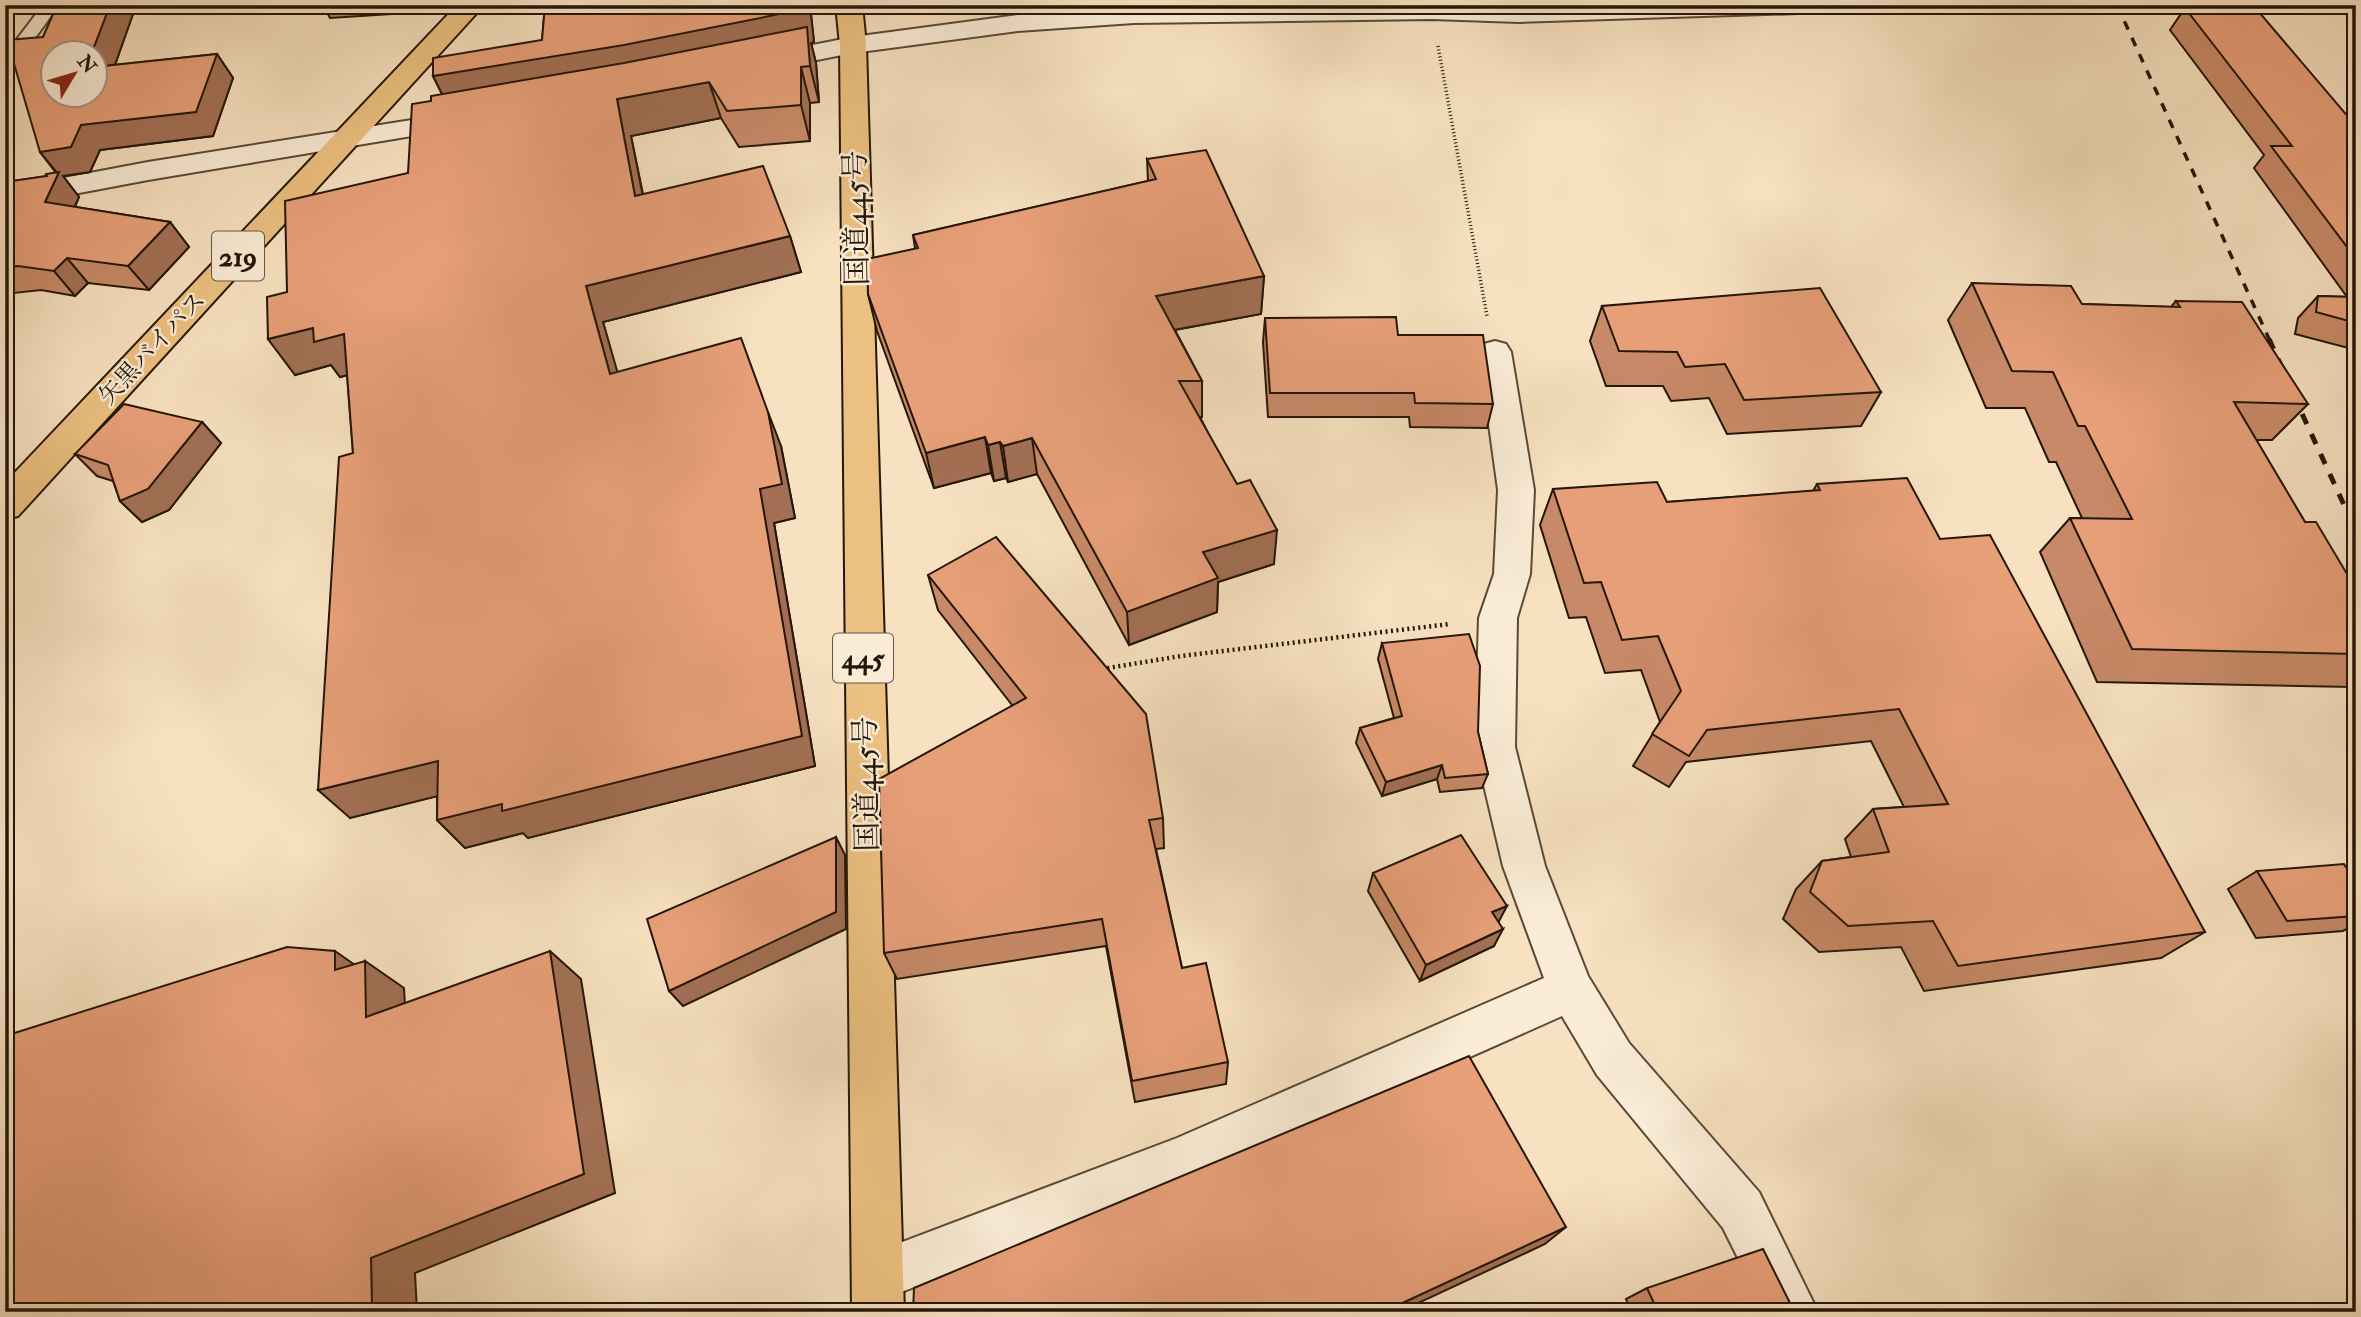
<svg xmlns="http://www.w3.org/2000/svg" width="2361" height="1317" viewBox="0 0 2361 1317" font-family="'IM FELL Double Pica','Noto Serif JP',serif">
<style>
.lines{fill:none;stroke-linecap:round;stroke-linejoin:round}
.service-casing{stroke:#594937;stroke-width:4}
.minor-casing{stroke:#594937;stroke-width:4}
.tertiary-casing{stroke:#594937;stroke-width:4}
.trunk-casing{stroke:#241609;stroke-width:4}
.path-far1{stroke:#241609;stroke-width:3.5;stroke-dasharray:1 2.5;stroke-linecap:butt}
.path{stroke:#241609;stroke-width:4.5;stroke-dasharray:2 3.5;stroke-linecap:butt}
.service{fill:#faecd6;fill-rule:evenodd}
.minor{fill:#faecd6;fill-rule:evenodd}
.tertiary{fill:#faecd6;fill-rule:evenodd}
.trunk{fill:#ecc080;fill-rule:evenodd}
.rail-far1{stroke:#241609;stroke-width:3.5;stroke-dasharray:9 9;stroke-linecap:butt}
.rail{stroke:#241609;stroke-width:5;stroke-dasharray:11 11;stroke-linecap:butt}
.wall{fill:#c78967;stroke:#241609;stroke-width:2}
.shaded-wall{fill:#a26f54;stroke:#241609;stroke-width:2}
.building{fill:#e79f78;stroke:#241609;stroke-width:2}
.labels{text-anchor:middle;stroke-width:5;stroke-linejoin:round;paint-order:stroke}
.far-street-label{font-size:24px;fill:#241609;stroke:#faecd6}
.shield{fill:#faecd6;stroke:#645646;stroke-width:2}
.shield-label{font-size:28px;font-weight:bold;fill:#241609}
.street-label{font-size:30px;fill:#241609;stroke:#faecd6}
</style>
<rect width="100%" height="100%" fill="#f7e1c0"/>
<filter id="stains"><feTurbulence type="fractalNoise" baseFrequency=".00286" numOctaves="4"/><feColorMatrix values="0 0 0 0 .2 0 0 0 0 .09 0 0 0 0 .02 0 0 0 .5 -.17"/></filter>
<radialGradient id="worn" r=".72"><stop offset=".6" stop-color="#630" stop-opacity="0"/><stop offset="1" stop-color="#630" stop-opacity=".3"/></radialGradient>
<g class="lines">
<defs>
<path id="service" d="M43,5H59L11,71L5,72V55Z"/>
<g id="minor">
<path d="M853,37L862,39L866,45L862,51L762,71L753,69L749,63L753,57L762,55Z"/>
<path d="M462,112L472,114L476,120L472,126L148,180L5,207V189L148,162Z"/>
<path d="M1495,341L1506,344L1511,352L1534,490L1530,574L1517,618L1515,747L1545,866L1588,976L1629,1043L1759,1192L1818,1312H1765L1723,1228L1597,1075L1562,1016L1200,1177L878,1301L860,1294L853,1276L860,1258L1177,1138L1544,978L1503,866L1475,747L1479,618L1494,574L1498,490L1479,352L1484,344Z"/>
</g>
<path id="tertiary" d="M1288,5H1811L1807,10L1798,13L1519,22L1432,19L1134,23L1018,31L853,53L844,51L840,45L844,39L853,37L1018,15L1134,7Z"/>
<g id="trunk">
<path d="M457,5H484L18,516L5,519V483Z"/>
<path d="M836,5H862L866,45L904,1312H852L840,45Z"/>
</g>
</defs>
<use href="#service" class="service-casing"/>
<use href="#minor" class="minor-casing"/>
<use href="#tertiary" class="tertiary-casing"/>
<use href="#trunk" class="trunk-casing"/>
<path class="path-far1" d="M1438,46L1487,316"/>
<path class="path" d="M1102,669L1181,656L1450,624"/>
<use href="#service" class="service"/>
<use href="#minor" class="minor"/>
<use href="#tertiary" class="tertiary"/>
<use href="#trunk" class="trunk"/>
<path class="rail-far1" d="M2117,5L2270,341"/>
<g class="rail">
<path d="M2269,339L2282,368"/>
<path d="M2293,394L2356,531"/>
</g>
</g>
<g class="wall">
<path d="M57,5H131L134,11L115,65L217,54L233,78L213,136L100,150L90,172L63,176L79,197L75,207L170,222L189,247L149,290L88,283L75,296L41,290L5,294V182L47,176L56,173L40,152L43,37Z"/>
<path d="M323,5H407V13L330,18Z"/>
<path d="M545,5H810L814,42L811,43L816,63L819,102L810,103V141L739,147L721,118L631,136L643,194L790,236L801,272L603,322L617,372L781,446L795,518L774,523L815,766L528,838L523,833L465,848L437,820V796L350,818L353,453L347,375L340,377L331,365L295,375L287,292L408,173L431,101L442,94L433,76L542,40Z"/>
<path d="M2185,8L2356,126V350L2295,334L2298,318L2318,296L2347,297L2254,168L2264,155L2170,30Z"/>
<path d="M1147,159L1264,276L1261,314L1175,330L1202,381V417H1200L1274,564L1218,582L1217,612L1129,645L1037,474L1008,482L1006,478L994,481L991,473L934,488L877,331L868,294L915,248L913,235L1148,181Z"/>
<path d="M1972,283L2082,304L2171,307L2176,301L2308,404L2272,440H2256L2305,522L2356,589V684L2352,687L2097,682L2040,552L2070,518H2082L2056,462H2049L2025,408H1986L1948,320Z"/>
<path d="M1602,306L1881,392L1861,426L1727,434L1709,398L1671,401L1663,386H1606L1590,341Z"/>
<path d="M1265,318L1398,335L1493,404L1487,428L1410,427L1409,417H1268L1263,342Z"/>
<path d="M202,422L221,443L169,510L142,522L120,501L113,481L97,476L75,454Z"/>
<path d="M1817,484L1940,539L2205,932L2161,958L1924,991L1901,947L1819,952L1783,919L1796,889L1822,861L1851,857L1845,839L1873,809L1904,807L1871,741L1686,762L1669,787L1633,766L1660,722L1641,670L1605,673L1586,617L1569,618L1540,525L1553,489L1667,502L1813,491Z"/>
<path d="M928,575L1163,818L1164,848L1156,849L1182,968L1228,1062L1226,1084L1135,1102L1106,946L897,979L884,953L1012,705L938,610Z"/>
<path d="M1382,643L1478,732L1488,774L1482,788L1440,792L1437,779L1382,796L1356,743L1360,728L1394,718L1378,659Z"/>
<path d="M2257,871L2356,883V924L2343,931L2256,938L2228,889Z"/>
<path d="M1373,873L1499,922L1494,946L1420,981L1368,891Z"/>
<path d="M1647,1288L1790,1303L1806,1312H1631L1626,1299Z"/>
</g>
<g class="shaded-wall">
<path d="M110,5H131L134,11L105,93L94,79V52H92Z"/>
<path d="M805,5H810L814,42L811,43L816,63L819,102L810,66L808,43L450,110L433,76Z"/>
<path d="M217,54L233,78L213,136L100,150L90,172L63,176L79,197L66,227L45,202L58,174L40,152L81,125Z"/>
<path d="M801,67L810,103V141L801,105Z"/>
<path d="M709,82L721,118L631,136L650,232L635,196L617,99Z"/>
<path d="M170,222L189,247L149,290L128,266Z"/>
<path d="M790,236L801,272L603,322L628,409L610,374L586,286Z"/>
<path d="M67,258L88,283L75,296L54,271Z"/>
<path d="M1264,276L1261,314L1157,333L1156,296Z"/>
<path d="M313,328L344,334L369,370L340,377L331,365L295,375L268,339Z"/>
<path d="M768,412L781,446L795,518L774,523L815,766L528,838L523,833L465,848L437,820L760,489Z"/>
<path d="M202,422L221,443L169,510L142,522L120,501Z"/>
<path d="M985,437L991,473L934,488L926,453Z"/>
<path d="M1032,438L1037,474L1008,482L1003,446Z"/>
<path d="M1000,442L1006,478L994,481L988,445Z"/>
<path d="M1277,530L1274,564L1218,582L1217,612L1129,645L1127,612L1203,552Z"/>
<path d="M438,761L466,789L350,818L318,790Z"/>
<path d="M1442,765L1437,779L1382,796L1386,782Z"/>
<path d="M836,837L845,855L846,929L683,1006L669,991Z"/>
<path d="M1507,906L1498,923L1492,912Z"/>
<path d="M1503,929L1494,946L1420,981L1426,965Z"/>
<path d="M335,951L365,972V961L404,988L407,1042L366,1017L335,970Z"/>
<path d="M550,951L581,979L615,1193L415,1273L417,1312H372L371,1258Z"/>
<path d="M1566,1227L1545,1244L1399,1312H1383Z"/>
</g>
<g class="building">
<path d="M57,5H110L92,52H52V94H94V67L217,54L196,112L81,125L71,147L40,152L7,40L43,37Z"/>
<path d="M545,5H805V9L624,45L433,76V58L542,40Z"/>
<path d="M2201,5H2253L2356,126V259L2271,146H2292L2185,8Z"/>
<path d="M807,27L810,66L801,67V105L727,111L709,82L617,99L635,196L763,166L790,236L586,286L610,374L741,338L768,412L782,484L760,489L802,736L502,811V804L437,820L438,761L318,790L339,457L353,453L344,334L314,342L313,328L268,339L267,297L287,292L285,201L408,173L412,104L431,101V96L624,63Z"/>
<path d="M1206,150L1264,276L1156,296L1202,381H1179L1237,484L1250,480L1277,530L1203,552L1218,578L1127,612L1032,438L1003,446L1000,442L988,445L985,437L926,453L868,294L867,259L918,248L913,235L1156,179L1147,159Z"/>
<path d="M59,172L45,202L170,222L128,266L67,258L54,271L18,266L5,267V182L47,176L46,174Z"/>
<path d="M1972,283L2071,286L2082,304L2180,307L2176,301L2242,302L2308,404L2234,402L2305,522H2316L2356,589V654L2132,649L2070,518L2132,519L2085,426H2078L2053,372L2012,371Z"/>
<path d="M1820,288L1881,392L1744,400L1725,364L1685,367L1677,352L1619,351L1602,306Z"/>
<path d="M2318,296L2356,297V323L2316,312Z"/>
<path d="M1396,317L1398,335H1483L1493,404L1415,403L1414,393H1270L1265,318Z"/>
<path d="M124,404L202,422L148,489L120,501L108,465L75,454Z"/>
<path d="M1907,478L1940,539L1990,535L2205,932L1958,966L1933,921L1848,926L1810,892L1822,861L1889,852L1873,809L1948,804L1899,709L1707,730L1689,756L1652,734L1681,691L1658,636L1622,640L1601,582L1584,583L1553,489L1657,482L1667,502L1820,490L1817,484Z"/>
<path d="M996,537L1146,714L1163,818L1149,820L1182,968L1206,963L1228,1062L1132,1081L1102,919L884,953L879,779L1026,698L928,575Z"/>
<path d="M1469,634L1480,666L1478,732L1488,774L1445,778L1442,765L1386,782L1360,728L1402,716L1382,643Z"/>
<path d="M1461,835L1507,906L1492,912L1503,929L1426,965L1373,873Z"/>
<path d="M836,837V912L669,991L647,919Z"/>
<path d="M2344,864L2356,883V916L2287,921L2257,871Z"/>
<path d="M287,947L335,951V970L365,961L366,1017L550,951L584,1174L371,1258L372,1312H5V1036Z"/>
<path d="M1469,1056L1566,1227L1383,1312H913L914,1288Z"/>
<path d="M1763,1249L1790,1303L1802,1304L1806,1312H1658L1647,1288Z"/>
</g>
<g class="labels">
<g class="far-street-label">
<text transform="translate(152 348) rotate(-47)" y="8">矢黒バイパス</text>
</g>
<g class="shield">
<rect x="212" y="231.5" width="52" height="49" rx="5"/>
<rect x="833" y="633.5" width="60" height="49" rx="5"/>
</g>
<g class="shield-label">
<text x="238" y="266">219</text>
<text x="863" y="668">445</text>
</g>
<g class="street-label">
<text transform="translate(856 218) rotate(-91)" y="10">国道445号</text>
<text transform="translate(866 784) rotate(-91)" y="10">国道445号</text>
</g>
</g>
<rect width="2361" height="1317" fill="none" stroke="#f7e1c0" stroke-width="28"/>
<rect x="7" y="7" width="2347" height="1303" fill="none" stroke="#241609" stroke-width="3.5"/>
<rect x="14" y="14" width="2333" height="1289" fill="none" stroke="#241609" stroke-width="2"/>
<g transform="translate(74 74) rotate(52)"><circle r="33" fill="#faecd6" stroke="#a49684" stroke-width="2"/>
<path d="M0-5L12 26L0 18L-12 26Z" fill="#8f2418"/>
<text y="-10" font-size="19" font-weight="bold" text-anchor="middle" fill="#241609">N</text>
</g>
<rect width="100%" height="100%" filter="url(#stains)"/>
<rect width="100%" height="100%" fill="url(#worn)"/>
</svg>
